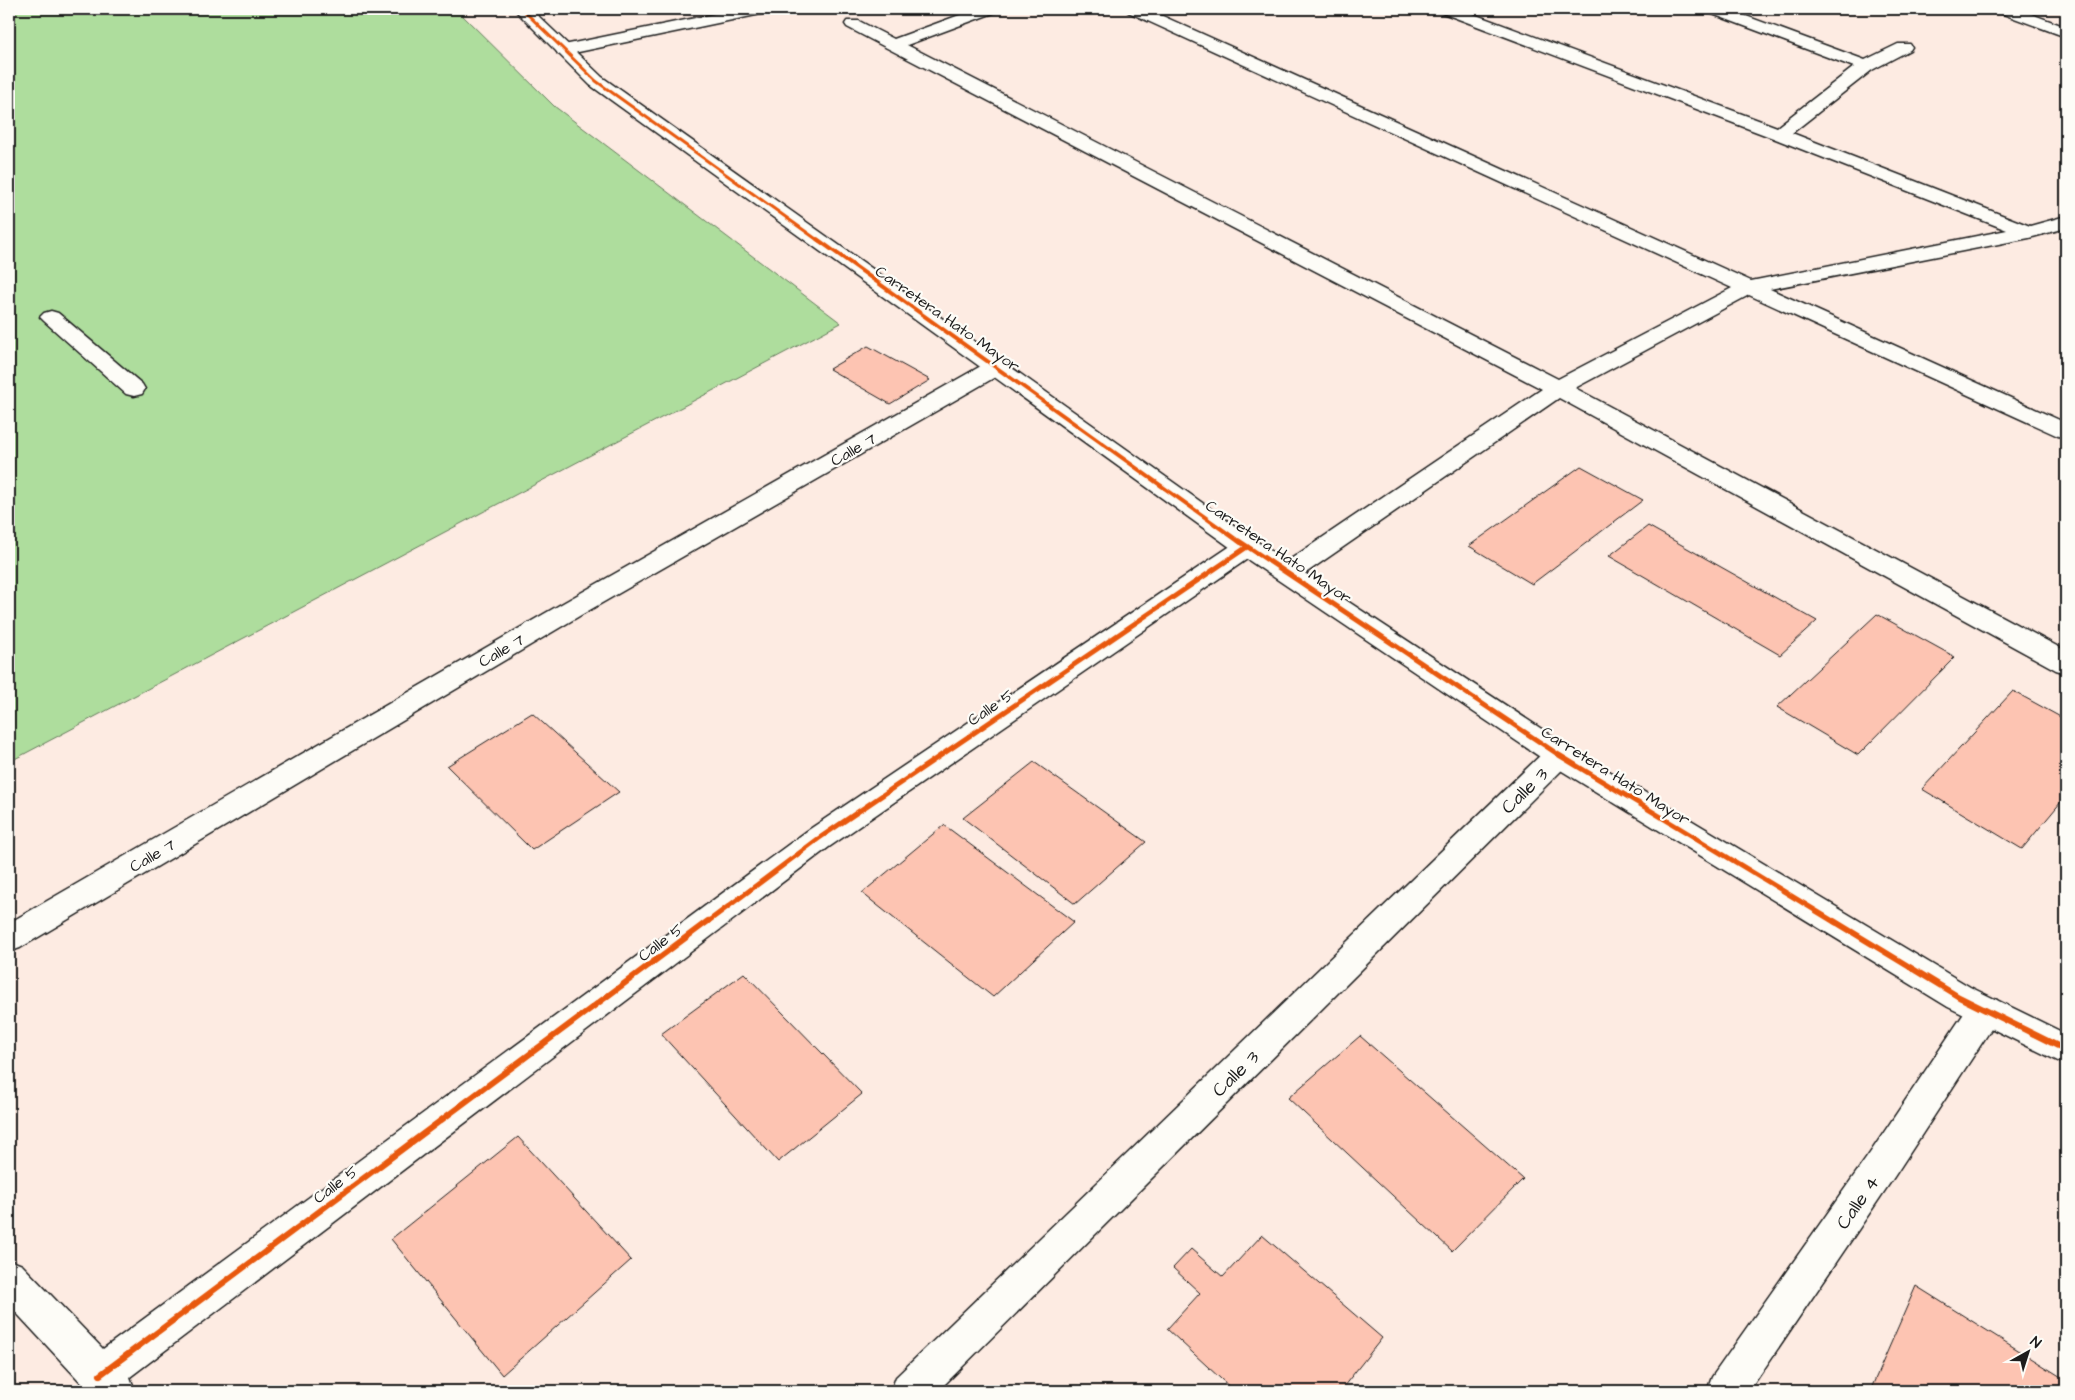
<svg xmlns="http://www.w3.org/2000/svg" width="2075" height="1400" viewBox="0 0 2075 1400" font-family="'Architects Daughter',sans-serif">
<style>
.green{fill:#aedd9d;stroke:#657c5c}
.building{fill:#fdc4b2;stroke:#1c1c1c}
.lines{fill:none;stroke-linecap:round;stroke-linejoin:round}
.lane-casing{stroke:#1c1c1c;stroke-width:3}
.street-casing{stroke:#1c1c1c;stroke-width:3}
.secondary-casing{stroke:#1c1c1c;stroke-width:3}
.lane{fill:#fdfcf7;fill-rule:evenodd}
.street{fill:#fdfcf7;fill-rule:evenodd}
.secondary{fill:#fdfcf7;fill-rule:evenodd}
.cycleway-far3-casing{stroke:#fdfcf7;stroke-width:5}
.cycleway-far2-casing{stroke:#fdfcf7;stroke-width:6}
.cycleway-far1-casing{stroke:#fdfcf7;stroke-width:8}
.cycleway-casing{stroke:#fdfcf7;stroke-width:9}
.cycleway-far3{stroke:#e8590c;stroke-width:3}
.cycleway-far2{stroke:#e8590c;stroke-width:4}
.cycleway-far1{stroke:#e8590c;stroke-width:5}
.cycleway{stroke:#e8590c;stroke-width:6}
.labels{text-anchor:middle;stroke-width:4.5;stroke-linejoin:round;paint-order:stroke}
.street-label{font-size:16px;fill:#1c1c1c;stroke:#fdfcf7}
.near-street-label{font-size:19px;fill:#1c1c1c;stroke:#fdfcf7}
</style>
<rect width="100%" height="100%" fill="#fdebe2"/>
<filter id="ink" filterUnits="userSpaceOnUse"><feTurbulence type="fractalNoise" baseFrequency=".02" numOctaves="2"/><feDisplacementMap in="SourceGraphic" scale="10" xChannelSelector="R" yChannelSelector="G"/><feConvolveMatrix kernelMatrix="1 2 1 2 8 2 1 2 1" color-interpolation-filters="sRGB"/></filter>
<g filter="url(#ink)">
<path class="green" d="M9,9H456L554,106L841,323L9,762Z"/>
<g class="building">
<path d="M868,346L930,380L890,404L829,369Z"/>
<path d="M1581,466L1643,500L1532,584L1469,546Z"/>
<path d="M1648,526L1817,621L1780,655L1609,556Z"/>
<path d="M1877,614L1955,657L1858,755L1777,707Z"/>
<path d="M2013,691L2066,720V796L2022,849L1922,789Z"/>
<path d="M532,713L619,792L532,850L447,766Z"/>
<path d="M1034,762L1146,842L1075,904L963,818Z"/>
<path d="M944,825L1074,922L993,997L862,893Z"/>
<path d="M744,973L862,1094L778,1162L661,1034Z"/>
<path d="M1360,1036L1523,1179L1452,1251L1288,1098Z"/>
<path d="M518,1137L631,1260L502,1375L391,1239Z"/>
<path d="M1262,1235L1382,1338L1340,1391H1234L1167,1329L1200,1293L1173,1268L1191,1249L1223,1277Z"/>
<path d="M1916,1286L2066,1380V1391H1870Z"/>
</g>
<g class="lines">
<defs>
<path id="lane" d="M51,311L58,313L142,384L145,389L142,394L134,396L126,394L44,321L40,317L44,313Z"/>
<g id="street">
<path d="M739,9H769L767,12L761,14L564,55L558,54L556,50L558,46L564,45Z"/>
<path d="M976,9H998L996,12L907,45L1558,379L1732,288L1128,12L1126,9H1147L1751,281L2007,230L1773,138L1440,12L1438,9H1460L1777,127L1854,67L1707,12L1705,9H1727L1865,60L1898,44H1910L1912,47L1910,50L1872,70L1792,133L2030,226L2066,216V228L2029,238L1770,289L2066,423V438L2058,436L1749,295L1575,388L2066,651V673L2056,670L1559,398L1297,579L1288,582L1279,579L1275,573L1279,567L1542,389L887,48L847,27L845,24L847,21H859L894,39Z"/>
<path d="M1996,9H2018L2066,27V37L1998,12Z"/>
<path d="M996,360L1004,362L1007,367L1004,372L581,615L20,948L9,952V923L563,603L988,362Z"/>
<path d="M1247,539L1256,541L1259,547L1256,553L829,847L130,1377L135,1391H89L9,1305V1260L22,1265L103,1349L807,831L1238,541Z"/>
<path d="M1559,744L1569,747L1573,755L1569,763L938,1391H891L896,1377L1549,747Z"/>
<path d="M1985,996L1997,1000L2001,1010L1997,1020L1894,1177L1749,1391H1707L1712,1377L1870,1153L1973,1000Z"/>
</g>
<path id="secondary" d="M514,9H531L602,77L1256,541L1569,747L1970,987L2066,1034V1065L1948,1007L1549,763L1238,553L590,85Z"/>
</defs>
<use href="#lane" class="lane-casing"/>
<use href="#street" class="street-casing"/>
<use href="#secondary" class="secondary-casing"/>
<use href="#lane" class="lane"/>
<use href="#street" class="street"/>
<use href="#secondary" class="secondary"/>
<defs>
<path id="cycleway-far3" d="M522,9L596,81L819,241"/>
<path id="cycleway-far2" d="M817,239L1241,543"/>
<g id="cycleway-far1">
<path d="M1239,541L1559,755L1836,923"/>
<path d="M706,923L818,839L1247,547"/>
</g>
<g id="cycleway">
<path d="M1834,921L1959,997L2066,1050"/>
<path d="M100,1375L708,921"/>
</g>
</defs>
<use href="#cycleway-far3" class="cycleway-far3-casing"/>
<use href="#cycleway-far2" class="cycleway-far2-casing"/>
<use href="#cycleway-far1" class="cycleway-far1-casing"/>
<use href="#cycleway" class="cycleway-casing"/>
<use href="#cycleway-far3" class="cycleway-far3"/>
<use href="#cycleway-far2" class="cycleway-far2"/>
<use href="#cycleway-far1" class="cycleway-far1"/>
<use href="#cycleway" class="cycleway"/>
</g>
</g>
<g class="labels">
<g class="street-label">
<text transform="translate(948 318) rotate(35)" y="6">Carretera Hato Mayor</text>
<text transform="translate(853 449) rotate(-30)" y="6">Calle 7</text>
<text transform="translate(1279 551) rotate(34)" y="6">Carretera Hato Mayor</text>
<text transform="translate(501 650) rotate(-30)" y="6">Calle 7</text>
<text transform="translate(990 707) rotate(-34)" y="6">Calle 5</text>
<text transform="translate(1616 775) rotate(32)" y="6">Carretera Hato Mayor</text>
<text transform="translate(152 855) rotate(-30)" y="6">Calle 7</text>
<text transform="translate(660 942) rotate(-37)" y="6">Calle 5</text>
<text transform="translate(335 1184) rotate(-37)" y="6">Calle 5</text>
</g>
<g class="near-street-label">
<text transform="translate(1524 790) rotate(-44)" y="7">Calle 3</text>
<text transform="translate(1235 1073) rotate(-44)" y="7">Calle 3</text>
<text transform="translate(1857 1202) rotate(-55)" y="7">Calle 4</text>
</g>
</g>
<rect width="2075" height="1400" fill="none" stroke="#fdfcf7" stroke-width="30"/>
<rect x="15" y="15" width="2045" height="1370" fill="none" stroke="#1c1c1c" stroke-width="2" filter="url(#ink)"/>
<g transform="translate(2028 1352) rotate(39)" stroke="#fdfcf7" stroke-width="4" paint-order="stroke">
<path d="M0-4L9 19L0 12L-9 19Z" fill="#1c1c1c"/>
<text y="-8" font-size="14" font-weight="bold" text-anchor="middle" fill="#1c1c1c">N</text>
</g>
</svg>
